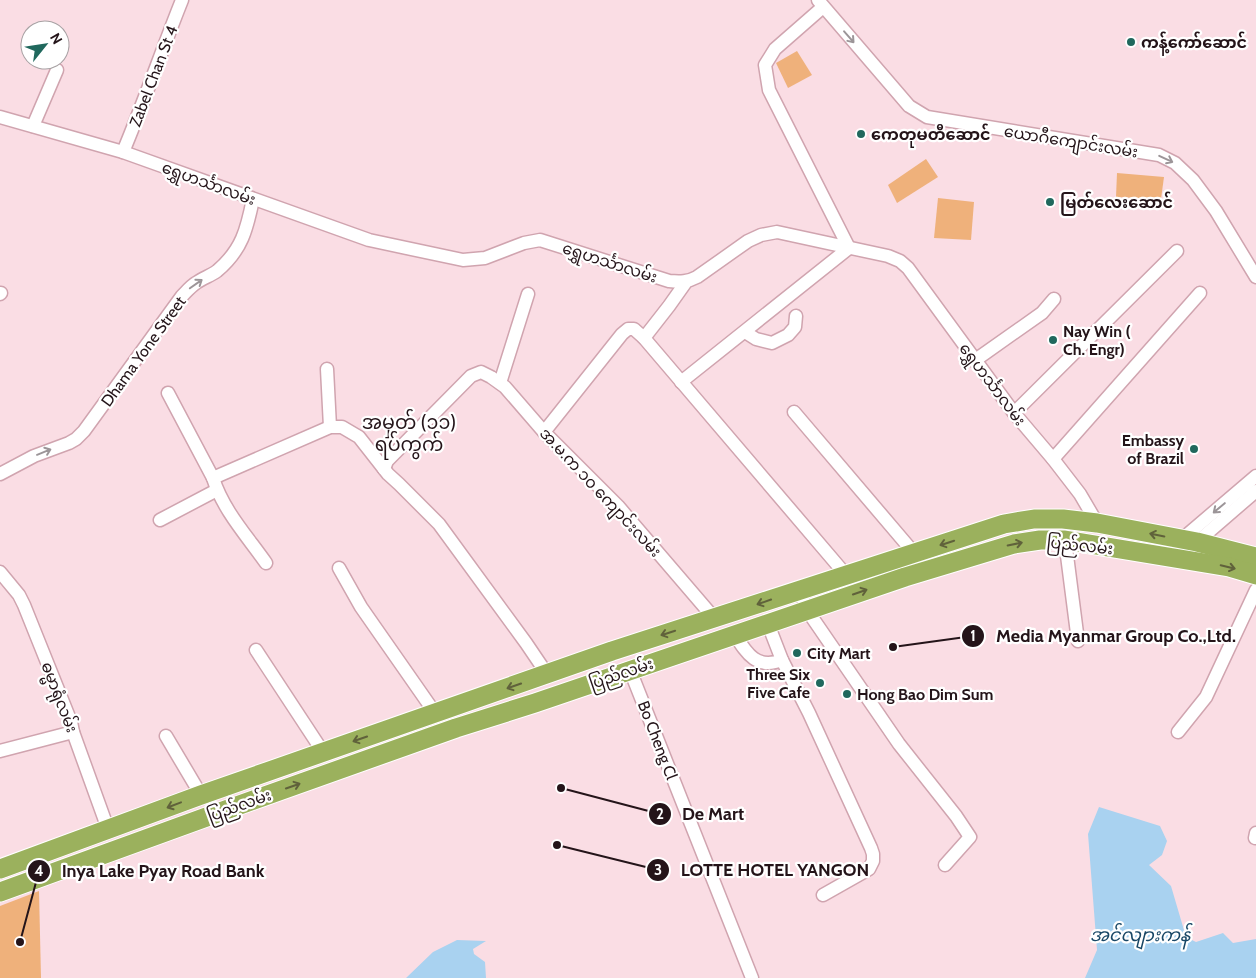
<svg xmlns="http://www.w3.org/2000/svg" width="1256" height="978" viewBox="0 0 1256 978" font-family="Cabin,'Noto Sans Myanmar',sans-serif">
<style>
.green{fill:#efb17b}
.water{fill:#a9d2f0}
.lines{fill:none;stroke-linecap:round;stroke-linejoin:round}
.minor-casing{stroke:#d0a4af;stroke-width:15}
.highway-casing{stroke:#fff;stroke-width:21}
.minor{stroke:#fff;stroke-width:12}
.highway{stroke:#9bb15d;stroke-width:19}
.oneway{stroke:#9c9598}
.oneway2{stroke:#60623b}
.poi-dot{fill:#20685d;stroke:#fff;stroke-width:2}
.labels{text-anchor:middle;stroke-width:4.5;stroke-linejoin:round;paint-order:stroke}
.poi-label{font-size:16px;font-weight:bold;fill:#241419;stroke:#fff;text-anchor:start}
.street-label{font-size:16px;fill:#241419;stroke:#fff}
.water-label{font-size:18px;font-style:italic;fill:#184766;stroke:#fff}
.quarter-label{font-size:19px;fill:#241419;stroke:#fff}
.leader{fill:none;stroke:#241419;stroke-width:2}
.callout-dot{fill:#241419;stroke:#fff;stroke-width:2}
.mark-label{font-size:15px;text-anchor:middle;font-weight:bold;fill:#fff}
.callout-label{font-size:18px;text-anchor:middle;font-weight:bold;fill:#241419;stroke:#fff;stroke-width:4.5;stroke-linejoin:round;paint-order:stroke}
</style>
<rect width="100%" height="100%" fill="#fadde4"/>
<g class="green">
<path d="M797,51L812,75L788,88L776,63Z"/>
<path d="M926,159L938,177L897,203L888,185Z"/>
<path d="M1117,173L1164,177L1161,199L1116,197Z"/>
<path d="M938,198L974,202L971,240L934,238Z"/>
<path d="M39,891L41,978H0V906Z"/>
</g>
<g class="water">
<path d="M1099,807L1160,826L1167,841L1162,855L1149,865L1171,886L1186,937L1196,942L1223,933L1233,943L1256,939V978H1085L1097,950L1088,834Z"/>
<path d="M457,940L486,941L473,949L474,954L485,962L486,978H406L433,952Z"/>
</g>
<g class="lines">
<defs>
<g id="minor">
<path d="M818,0L909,106L927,117L1159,155L1175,163L1193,180L1216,211L1256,277"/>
<path d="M823,7L775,49L765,65L769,90L849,248"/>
<path d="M0,117L123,152L369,240L463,260L485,258L524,243L540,240L669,281C680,282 688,282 697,277L748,241L761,235L777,232L888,256L900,261L908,268L1014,413L1053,459L1080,494L1097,523"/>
<path d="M33,126L57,70"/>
<path d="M123,152C144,102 162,50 182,0"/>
<path d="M0,294L1,293"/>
<path d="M745,332L756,339L772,343L788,335L795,327L796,316"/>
<path d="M644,338L669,306L686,282"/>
<path d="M974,361L1042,313L1054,299"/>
<path d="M327,369L330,427"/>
<path d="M681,382L849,248"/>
<path d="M500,383L528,294"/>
<path d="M168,393L213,478C223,510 247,536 266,563"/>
<path d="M794,412L914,553"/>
<path d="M1014,413L1177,251"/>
<path d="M544,432L622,334L628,329H634L644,338L846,575"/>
<path d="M1053,459L1200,293"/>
<path d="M384,469L387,461L471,376L481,372L491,377L505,387L544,432L618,506L714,618"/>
<path d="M0,474L34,456L69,443L76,439L84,431L182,296C186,292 191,286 196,283C203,278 210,276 217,271C242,250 247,229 253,199"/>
<path d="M213,478L330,427H342L359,437L388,474L399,484L439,524L526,643L547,674"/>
<path d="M160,520L217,490"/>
<path d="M1065,540L1078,641"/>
<path d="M1181,540L1256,476"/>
<path d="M1197,542L1256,491"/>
<path d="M339,568L361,607L435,713"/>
<path d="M0,572L19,595L24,605L71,722L73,732L108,829"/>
<path d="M800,590L807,610L899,744L956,816L970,837L945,865"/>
<path d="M768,624L782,660L809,713L871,848L873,854V861L869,869L823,895"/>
<path d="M735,635C747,654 757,670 782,660"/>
<path d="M256,650L323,752"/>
<path d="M630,670L752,978"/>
<path d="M1178,732L1206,697L1256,590"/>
<path d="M166,736L201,795"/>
<path d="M0,751L73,732"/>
<path d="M1255,838L1256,833"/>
</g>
<g id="highway">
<path d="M0,869L201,795L612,651L1004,524L1034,519H1063L1097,523L1197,542L1256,557"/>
<path d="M0,892L234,807L456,728L535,703L905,577L1014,544L1040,540H1065L1229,567L1256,575"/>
</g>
</defs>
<use href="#minor" class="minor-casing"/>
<use href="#highway" class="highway-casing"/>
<use href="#minor" class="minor"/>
<use href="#highway" class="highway"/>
</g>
<defs><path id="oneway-shaft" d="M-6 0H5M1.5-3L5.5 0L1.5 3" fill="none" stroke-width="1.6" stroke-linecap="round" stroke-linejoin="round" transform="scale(1.25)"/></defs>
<g class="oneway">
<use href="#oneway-shaft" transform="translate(849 37) rotate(49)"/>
<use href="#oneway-shaft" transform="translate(1166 159) rotate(25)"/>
<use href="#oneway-shaft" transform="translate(196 284) rotate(-35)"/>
<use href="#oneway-shaft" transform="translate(44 452) rotate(-22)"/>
<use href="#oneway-shaft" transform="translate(1219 508) rotate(140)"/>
</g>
<g class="oneway2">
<use href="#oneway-shaft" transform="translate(1157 535) rotate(-168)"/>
<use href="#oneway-shaft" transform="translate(947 543) rotate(162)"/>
<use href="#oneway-shaft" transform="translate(1015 544) rotate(-12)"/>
<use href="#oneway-shaft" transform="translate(1228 567) rotate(13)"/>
<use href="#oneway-shaft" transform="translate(860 592) rotate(-19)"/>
<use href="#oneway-shaft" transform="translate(764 602) rotate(161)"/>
<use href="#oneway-shaft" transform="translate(668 633) rotate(162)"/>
<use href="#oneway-shaft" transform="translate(514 686) rotate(161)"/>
<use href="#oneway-shaft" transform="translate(360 739) rotate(161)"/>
<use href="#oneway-shaft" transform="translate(293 786) rotate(-19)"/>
<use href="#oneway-shaft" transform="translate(174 805) rotate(159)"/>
</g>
<g class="poi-dot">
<circle cx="1131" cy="42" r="5"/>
<circle cx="861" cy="134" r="5"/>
<circle cx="1050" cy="202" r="5"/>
<circle cx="1053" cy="340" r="5"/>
<circle cx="1194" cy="449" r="5"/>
<circle cx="797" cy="653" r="5"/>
<circle cx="820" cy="683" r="5"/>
<circle cx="847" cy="694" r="5"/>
</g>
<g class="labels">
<g class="poi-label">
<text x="1141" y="48">ကန့်ကော်ဆောင်</text>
<text x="871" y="140">ကေတုမတီဆောင်</text>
<text x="1060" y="208">မြတ်လေးဆောင်</text>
<text x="1063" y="337">Nay Win (<tspan x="1063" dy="18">Ch. Engr)</tspan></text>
<text x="1184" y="446" text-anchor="end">Embassy<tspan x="1184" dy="18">of Brazil</tspan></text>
<text x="807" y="659">City Mart</text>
<text x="810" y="680" text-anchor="end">Three Six<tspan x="810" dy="18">Five Cafe</tspan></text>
<text x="857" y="700">Hong Bao Dim Sum</text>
</g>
<g class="street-label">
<text transform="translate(153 76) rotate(-69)" y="6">Zabel Chan St 4</text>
<text transform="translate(1071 141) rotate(9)" y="6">ယောဂီကျောင်းလမ်း</text>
<text transform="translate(209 183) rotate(20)" y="6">ရွှေဟင်္သာလမ်း</text>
<text transform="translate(610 262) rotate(18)" y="6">ရွှေဟင်္သာလမ်း</text>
<text transform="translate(143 351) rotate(-54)" y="6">Dhama Yone Street</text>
<text transform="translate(993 384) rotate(53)" y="6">ရွှေဟင်္သာလမ်း</text>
<text transform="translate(601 492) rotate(47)" y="6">အ.မ.က ၁၀ ကျောင်းလမ်း</text>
<text transform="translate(1080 545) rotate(6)" y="6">ပြည်လမ်း</text>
<text transform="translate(621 673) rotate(-19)" y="6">ပြည်လမ်း</text>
<text transform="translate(60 697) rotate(69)" y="6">ဓမ္မာရုံလမ်း</text>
<text transform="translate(658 740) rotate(69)" y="6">Bo Cheng Cl</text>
<text transform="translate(239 805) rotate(-20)" y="6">ပြည်လမ်း</text>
</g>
<g class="water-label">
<text x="1140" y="941">အင်လျားကန်</text>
</g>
<g class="quarter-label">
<text x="409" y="429">အမှတ် (၁၁)<tspan x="409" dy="22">ရပ်ကွက်</tspan></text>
</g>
</g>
<path class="leader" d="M893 647L973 636M561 788L660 814M557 845L658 870M20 942L39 871"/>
<g class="callout-dot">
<circle cx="893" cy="647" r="5"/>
<circle cx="561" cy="788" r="5"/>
<circle cx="557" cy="845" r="5"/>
<circle cx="20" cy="942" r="5"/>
<circle cx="973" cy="636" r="12"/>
<circle cx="660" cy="814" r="12"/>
<circle cx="658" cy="870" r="12"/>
<circle cx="39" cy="871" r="12"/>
</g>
<g class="mark-label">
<text x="973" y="641">1</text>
<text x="660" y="819">2</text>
<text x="658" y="875">3</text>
<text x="39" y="876">4</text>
</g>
<g class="callout-label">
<text x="1116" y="642">Media Myanmar Group Co.,Ltd.</text>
<text x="713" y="820">De Mart</text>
<text x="775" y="876">LOTTE HOTEL YANGON</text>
<text x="163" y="877">Inya Lake Pyay Road Bank</text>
</g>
<g transform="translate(45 45) rotate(60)"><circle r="24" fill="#ffffff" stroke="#a7a1a3"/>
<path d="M0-4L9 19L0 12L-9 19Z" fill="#20685d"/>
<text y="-8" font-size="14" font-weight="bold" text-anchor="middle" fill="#241419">N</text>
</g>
</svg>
